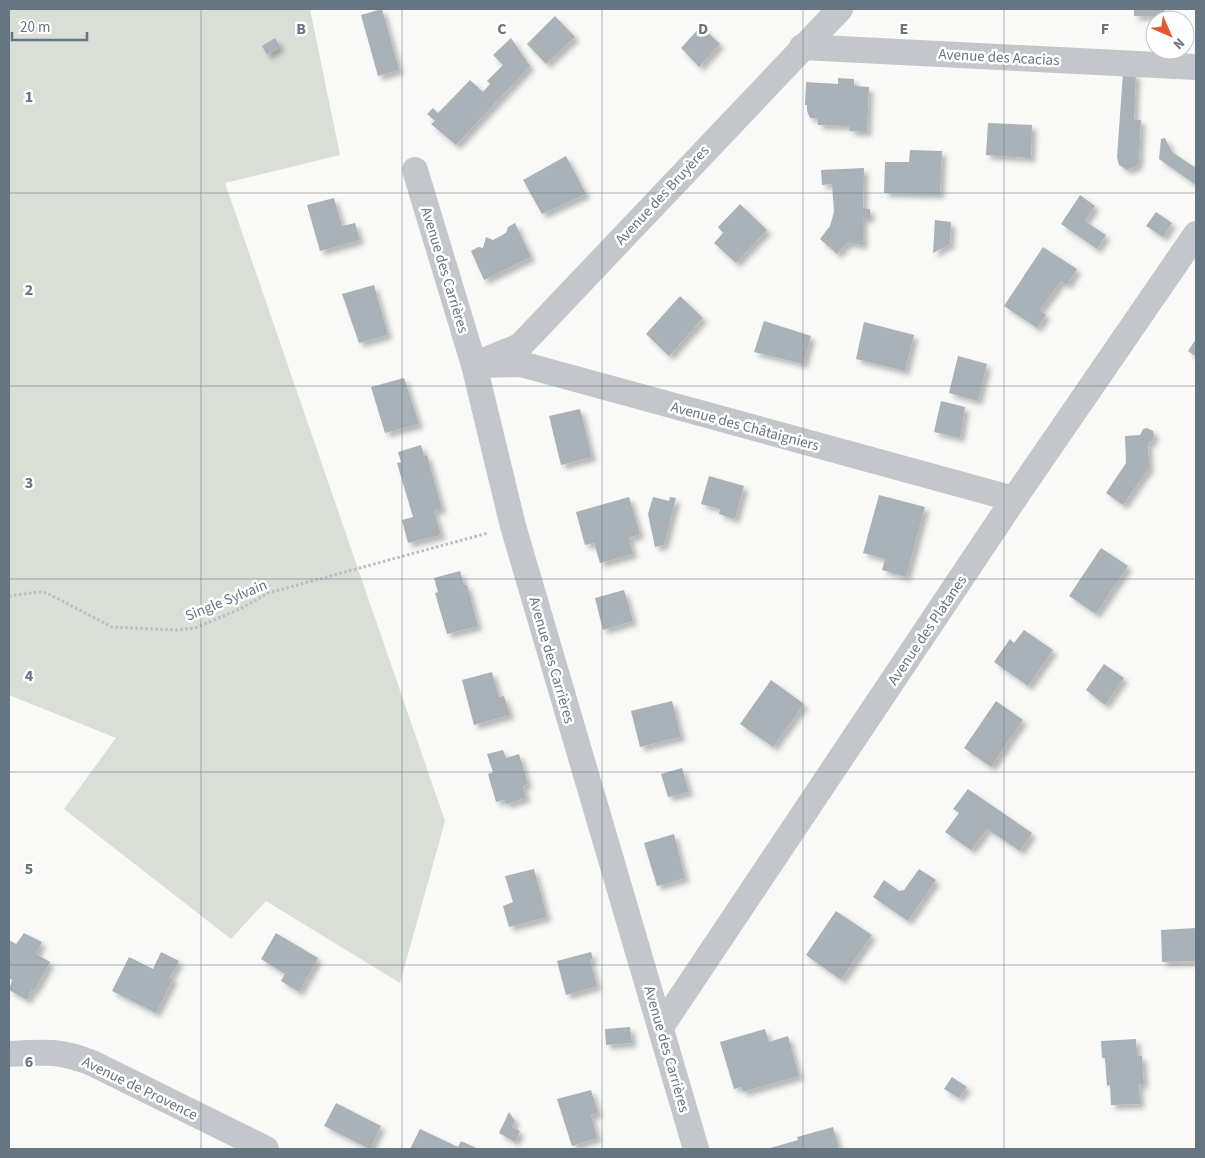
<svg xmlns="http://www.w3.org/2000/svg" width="1205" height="1158" viewBox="0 0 1205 1158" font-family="'Source Sans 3',sans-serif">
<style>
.green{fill:#d9ded6}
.building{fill:#a9b2b8;filter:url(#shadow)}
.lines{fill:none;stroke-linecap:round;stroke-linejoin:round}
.path{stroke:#bbbec1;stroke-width:3;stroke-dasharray:2.5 2.5;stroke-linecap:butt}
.minor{stroke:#c3c7cb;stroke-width:26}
.grid{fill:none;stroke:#657582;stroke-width:1;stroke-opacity:0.55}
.labels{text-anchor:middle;stroke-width:5;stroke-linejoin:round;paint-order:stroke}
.street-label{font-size:15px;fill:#657582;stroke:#fff}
.grid-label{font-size:16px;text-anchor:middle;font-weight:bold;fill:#657582;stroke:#fff;stroke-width:5;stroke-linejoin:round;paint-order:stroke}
</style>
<defs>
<filter id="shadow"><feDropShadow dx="4.5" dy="4.5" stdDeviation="2.5" flood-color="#0004"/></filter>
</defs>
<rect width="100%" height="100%" fill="#f9f9f7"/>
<path class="green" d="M9,9H310L340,155L225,183L445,821L400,983L266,901L231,939L64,809L116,738L9,695Z"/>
<g class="building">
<path d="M382,9L399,70L378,76L361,15Z"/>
<path d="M1134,9H1165L1164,17L1134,16Z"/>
<path d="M555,16L575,37L546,64L527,44Z"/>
<path d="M701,26L720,44L699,67L681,48Z"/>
<path d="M275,38L280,47L267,55L262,46Z"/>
<path d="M511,38L530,66L456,145L431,124L435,121L427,114L433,108L438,113L470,80L483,92L490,84L487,81L503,65L493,55Z"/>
<path d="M1123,73L1136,74L1134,119L1141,120L1139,160L1137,166L1127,170L1119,165L1117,157Z"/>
<path d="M838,78L854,79V86L869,87L867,132L850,131V126L818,125V118H810L807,111V105H805L806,82L838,84Z"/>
<path d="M988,123L1032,125L1031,158L986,155Z"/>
<path d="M1165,138L1172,152L1196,168V185L1159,159L1161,139Z"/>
<path d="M910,150L942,151L940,194L884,193L885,162H909Z"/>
<path d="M566,156L586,194L542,214L523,180Z"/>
<path d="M864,168L863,208L870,209V218H863V245L847,243L837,254L820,239L830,226L834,212L832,184L822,185L821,170Z"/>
<path d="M1080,195L1095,206L1085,221L1106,235L1097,249L1061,224Z"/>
<path d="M334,198L342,226L355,223L360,240L320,251L307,205Z"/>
<path d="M740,204L767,230L736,263L714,243L723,233L718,227Z"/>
<path d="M1156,212L1172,223L1163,237L1146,226Z"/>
<path d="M935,220L951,222L950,244L933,253Z"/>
<path d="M515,223L531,257L484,280L471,251L478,247L483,248L486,237L493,240L506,233L508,227Z"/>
<path d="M1043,247L1077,269L1067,285L1061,281L1040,310L1046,315L1037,328L1004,306Z"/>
<path d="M374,285L388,335L359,343L342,294Z"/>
<path d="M680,296L703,318L669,356L646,334Z"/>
<path d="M764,321L811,336L803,364L754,352Z"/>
<path d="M864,322L914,335L905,371L856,359Z"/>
<path d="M1196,339V357L1188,351Z"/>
<path d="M958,356L987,364L978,401L949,393Z"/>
<path d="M404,378L419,424L385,433L371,387Z"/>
<path d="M941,401L965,407L960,438L934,432Z"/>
<path d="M580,409L592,457L561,465L549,416Z"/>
<path d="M1147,428L1153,431L1154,436L1152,441L1148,443L1149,468L1123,505L1106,493L1126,463L1125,436L1140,435L1143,429Z"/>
<path d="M421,445L424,456L427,455L442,509L434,511L441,535L408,543L402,520L413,517L397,463L401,462L398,452Z"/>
<path d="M709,476L744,486L735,519L719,514L720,509L701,504Z"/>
<path d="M879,495L925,507L906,577L882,570L885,559L863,553Z"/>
<path d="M629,497L640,534L629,538L633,554L600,563L594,543L585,545L576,512Z"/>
<path d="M653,497L669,501L670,497L676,498L664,545L655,547L648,514Z"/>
<path d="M1101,548L1128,566L1096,614L1069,596Z"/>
<path d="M460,571L464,585H467L478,626L447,634L435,593L438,592L434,578Z"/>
<path d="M624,590L633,621L603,630L595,598Z"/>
<path d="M1024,630L1053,650L1028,686L994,662L1010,639L1014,643Z"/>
<path d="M1104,664L1124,678L1105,705L1086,690Z"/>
<path d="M492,672L499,697L504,696L510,715L474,725L462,680Z"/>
<path d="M771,680L804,704L773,747L740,724Z"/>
<path d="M672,701L681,737L640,747L631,711Z"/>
<path d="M996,701L1023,720L991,767L964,748Z"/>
<path d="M503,750L506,758L519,754L528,784L523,786L526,798L506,804L504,800L496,802L488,774L493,772L487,754Z"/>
<path d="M682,768L689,792L668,797L661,774Z"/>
<path d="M968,789L1032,833L1020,851L987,829L971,850L945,832L959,813L953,809Z"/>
<path d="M674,834L685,878L657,886L644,843Z"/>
<path d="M534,869L547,917L509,927L503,906L513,902L505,876Z"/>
<path d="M919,869L936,880L908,921L873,897L884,880L899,891L904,890Z"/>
<path d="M836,911L872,935L841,980L806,955Z"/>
<path d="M1196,928V961L1162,962L1161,930Z"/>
<path d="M24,933L42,942L36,954L50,962L34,991L32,990L27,1000L9,990L12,980L9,978V940L16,944Z"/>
<path d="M276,933L318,958L299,992L281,981L285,974L261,959Z"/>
<path d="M161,952L179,961L170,977L173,979L156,1013L112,991L129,957L153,969Z"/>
<path d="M591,952L593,959L590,960L597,986L566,995L557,961Z"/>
<path d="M630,1027L632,1043L606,1045L605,1029Z"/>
<path d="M765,1029L769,1042L788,1036L799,1076L743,1092L741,1087L734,1089L720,1042Z"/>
<path d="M1136,1039L1137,1056H1142L1144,1084H1139L1140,1104L1111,1105L1110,1085L1107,1086L1105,1058H1102L1101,1041Z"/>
<path d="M952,1077L967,1087L959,1098L944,1089Z"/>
<path d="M591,1090L598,1113L591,1115L597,1138L572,1146L557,1099Z"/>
<path d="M336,1103L381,1126L370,1149L324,1126Z"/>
<path d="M509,1112L515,1121L512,1127L520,1131L515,1142L499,1133Z"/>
<path d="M833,1127L839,1149H767L798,1140L797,1137Z"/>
<path d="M420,1129L458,1147L461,1141L478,1149H410Z"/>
</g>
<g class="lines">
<path class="path" d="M9,596L38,592L47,593L112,627L177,630L195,628L240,609L268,593L488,533"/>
<g class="minor">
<path d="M802,47L1196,67"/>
<path d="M415,170L474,365L513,526L696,1149"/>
<path d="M488,359L520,346L840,9"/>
<path d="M474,365L521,364L1014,499"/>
<path d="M661,1027L1014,499L1196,234"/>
<path d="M9,1054C43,1052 59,1050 92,1063L266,1149"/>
</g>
</g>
<path class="grid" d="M201,9V1149M402,9V1149M602,9V1149M803,9V1149M1004,9V1149M9,193H1196M9,386H1196M9,579H1196M9,772H1196M9,965H1196"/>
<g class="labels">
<g class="street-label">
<text transform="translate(999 57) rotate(3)" y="5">Avenue des Acacias</text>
<text transform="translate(662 195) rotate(-47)" y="5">Avenue des Bruyères</text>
<text transform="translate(445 270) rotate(73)" y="5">Avenue des Carrières</text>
<text transform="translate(745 426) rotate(15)" y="5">Avenue des Châtaigniers</text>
<text transform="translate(226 600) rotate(-22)" y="5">Single Sylvain</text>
<text transform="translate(927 630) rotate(-56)" y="5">Avenue des Platanes</text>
<text transform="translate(552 660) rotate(74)" y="5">Avenue des Carrières</text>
<text transform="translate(667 1049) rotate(74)" y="5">Avenue des Carrières</text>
<text transform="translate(140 1088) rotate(26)" y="5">Avenue de Provence</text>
</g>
</g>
<g class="grid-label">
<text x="301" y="34">B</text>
<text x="502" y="34">C</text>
<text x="703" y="34">D</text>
<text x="904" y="34">E</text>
<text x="1105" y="34">F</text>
<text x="29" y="102">1</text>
<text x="29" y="295">2</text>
<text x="29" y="488">3</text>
<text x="29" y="681">4</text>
<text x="29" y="874">5</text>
<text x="29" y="1067">6</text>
</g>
<rect width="1205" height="1158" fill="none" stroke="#657582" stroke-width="20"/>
<g transform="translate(1170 35) rotate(135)"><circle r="24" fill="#ffffff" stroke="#c1c8cd"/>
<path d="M0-4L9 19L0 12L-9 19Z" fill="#e2572e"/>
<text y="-8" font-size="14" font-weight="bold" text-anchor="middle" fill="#657582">N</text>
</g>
<path d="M12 32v8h75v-8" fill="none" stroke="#657582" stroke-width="2.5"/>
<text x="20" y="32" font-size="15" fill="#657582" stroke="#ffffff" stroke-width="4" paint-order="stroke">20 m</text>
</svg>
